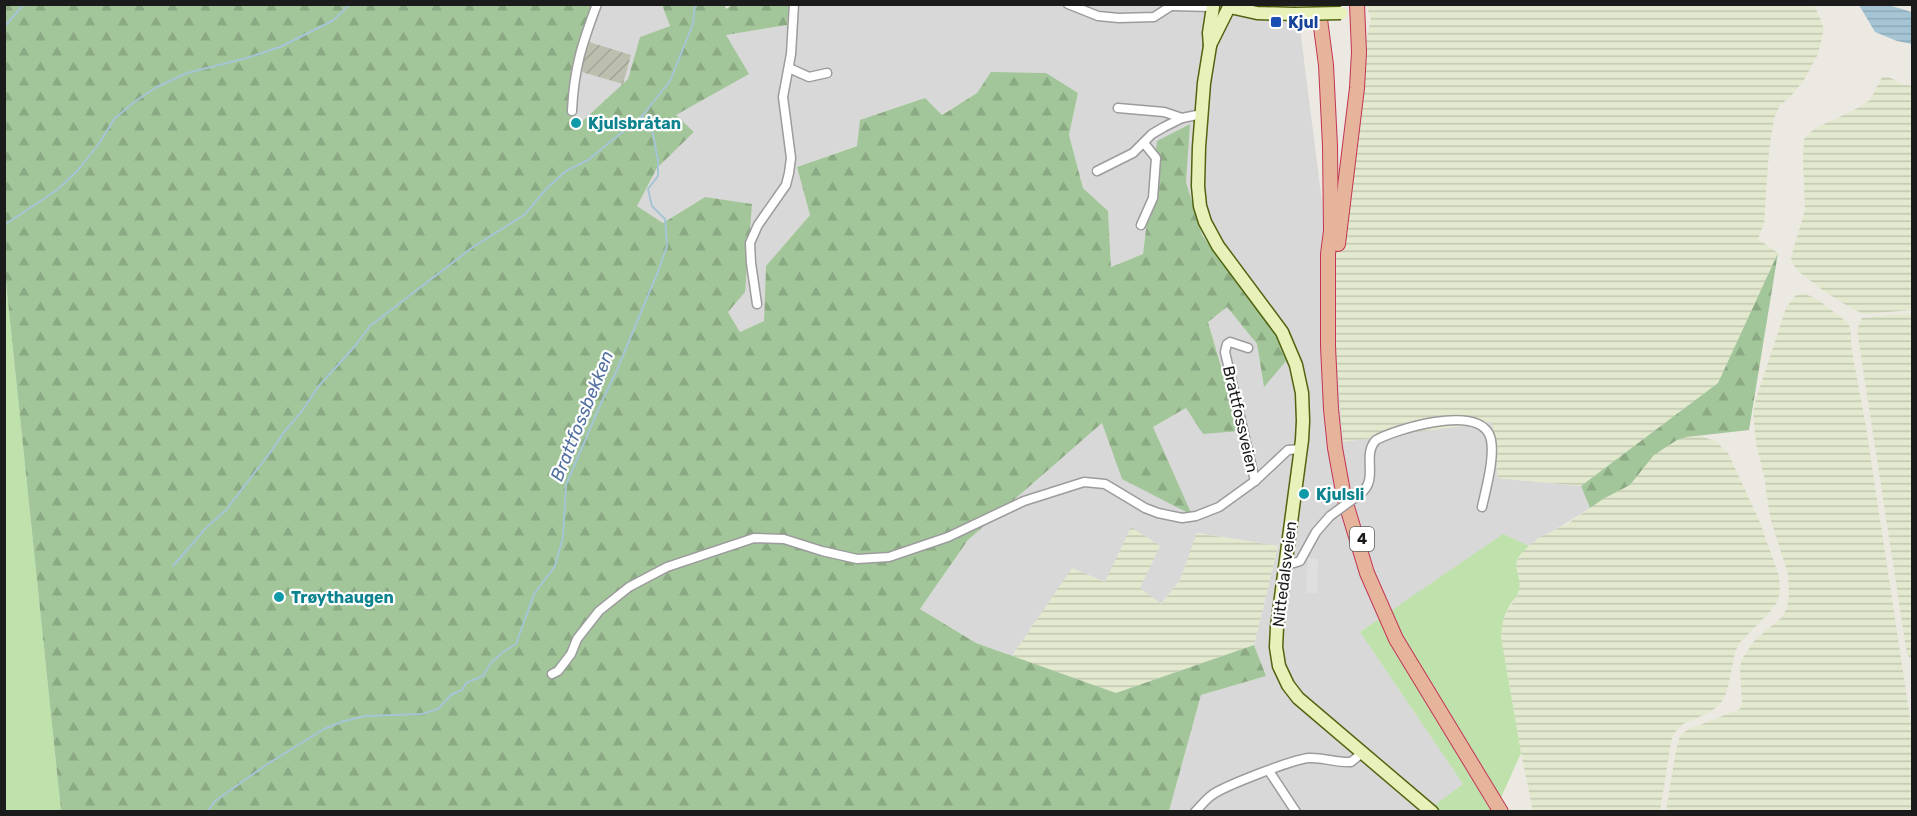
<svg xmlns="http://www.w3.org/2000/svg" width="1917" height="816" viewBox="0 0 1917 816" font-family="Rubik,sans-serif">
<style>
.residential{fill:#d9d8d8}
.construction{fill:url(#construction-furrows)}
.farmland{fill:url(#farmland-rules)}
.grass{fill:#bfe1ab}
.forest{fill:url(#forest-firs)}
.parking{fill:#dfdfdf}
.water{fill:url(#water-rules)}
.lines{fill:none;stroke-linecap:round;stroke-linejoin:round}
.stream{stroke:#a5c5d5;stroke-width:2}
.minor-casing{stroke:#9c9c9c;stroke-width:11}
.secondary-casing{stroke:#51640f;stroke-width:15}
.trunk-casing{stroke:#c23555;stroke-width:16}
.minor{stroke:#fff;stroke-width:8}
.secondary{stroke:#e8f1b9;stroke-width:12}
.trunk{stroke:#e6b49a;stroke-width:14}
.minor-bridge-casing{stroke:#9c9c9c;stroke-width:11;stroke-linecap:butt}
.secondary-bridge-casing{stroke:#51640f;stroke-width:15;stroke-linecap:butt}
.minor-bridge{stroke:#fff;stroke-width:8}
.secondary-bridge{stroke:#e8f1b9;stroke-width:12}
.transit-dot{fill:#1a4fb4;stroke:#fff;stroke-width:2}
.culture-dot{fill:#0f9aa8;stroke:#fff;stroke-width:2}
.labels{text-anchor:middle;stroke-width:4.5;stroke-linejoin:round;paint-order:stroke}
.shield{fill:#fff;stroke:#5f5f5f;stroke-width:1.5}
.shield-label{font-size:15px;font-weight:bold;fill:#1b1b1b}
.transit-label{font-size:16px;font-weight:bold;fill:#164399;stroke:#fff;text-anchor:start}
.culture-label{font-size:16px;font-weight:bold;fill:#0d838f;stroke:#fff;text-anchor:start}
.street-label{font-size:16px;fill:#1b1b1b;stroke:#fff}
.water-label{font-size:18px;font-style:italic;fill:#52709f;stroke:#fff}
</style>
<defs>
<pattern id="construction-furrows" width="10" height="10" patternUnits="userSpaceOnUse" patternTransform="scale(1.5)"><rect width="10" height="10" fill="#bcbeae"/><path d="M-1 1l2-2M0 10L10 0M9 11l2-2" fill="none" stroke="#a1a395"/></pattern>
<pattern id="farmland-rules" width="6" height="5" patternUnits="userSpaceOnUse" patternTransform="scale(1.5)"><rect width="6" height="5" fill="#e3e9ce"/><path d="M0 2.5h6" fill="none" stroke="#c2c7b0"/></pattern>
<pattern id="forest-firs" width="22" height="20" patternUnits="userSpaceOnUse" patternTransform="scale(1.5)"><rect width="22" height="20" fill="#a2c69a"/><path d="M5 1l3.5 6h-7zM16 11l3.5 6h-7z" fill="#8baa84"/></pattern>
<pattern id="water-rules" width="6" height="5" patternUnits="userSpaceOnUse" patternTransform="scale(1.5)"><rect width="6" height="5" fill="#a5c5d5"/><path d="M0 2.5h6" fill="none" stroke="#8da9b6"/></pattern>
</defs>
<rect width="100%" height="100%" fill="#ebe9e1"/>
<g class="residential">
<path d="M593,5H662L670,26L640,37L628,79L573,130L581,47Z"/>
<path d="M789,5H1297L1326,233L1493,422L1498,478L1581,486L1590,508L1529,546L1503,535L1360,632L1463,784L1436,805L1437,811H1169L1201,695L1266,676L1254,645L1278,546L1198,533L1180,580L1161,604L1139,588L1105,582L1072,569L1012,656L976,643L920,609L968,540L1102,422L1153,427L1186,408L1240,431L1208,321L1227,307L1257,344L1264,386L1273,330L1243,292L1202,235L1186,182L1189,124L1157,142L1143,254L1111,267L1108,211L1083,188L1069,135L1078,93L992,72L977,93L941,115L797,167L810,215L766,266L764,321L740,332L728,312L705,197L663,223L637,206L657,168L694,132L676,115L725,35L786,25Z"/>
</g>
<path class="construction" d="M586,41L631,55L623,84L582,72Z"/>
<g class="farmland">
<path d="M1813,4L1818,13L1824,29L1818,54L1804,80L1790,97L1780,105L1774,118L1769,150L1764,224L1758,239L1778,253L1718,383L1581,486L1498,478L1492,422L1343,442L1326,233L1371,18L1366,5Z"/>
<path d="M1882,77H1889L1902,84L1912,86V310L1864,314L1849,307L1824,291L1799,272L1792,263L1791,257L1805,210L1803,159L1804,139L1814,129L1860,107L1870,100Z"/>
<path d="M1803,293L1817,299L1848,323L1851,330V346L1866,427L1912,731V811H1666L1676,750L1680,736L1687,730L1740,709L1742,705L1740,668L1742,659L1755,640L1781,618L1787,608L1789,594L1788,574L1770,517L1764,476L1756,443L1753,413L1756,399L1786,308L1795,296Z"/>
<path d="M1912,313V661L1907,654L1857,330L1862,318Z"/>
<path d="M1700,436L1715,441L1728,453L1759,520L1779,576L1780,593L1777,602L1769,613L1740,642L1735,652L1729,683L1725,696L1720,704L1710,712L1683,724L1674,733L1671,742L1660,811H1533L1521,753L1501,637L1502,619L1518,594L1519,583L1516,564L1521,552L1540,537L1567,524L1603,499L1630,485L1654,455L1677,440L1687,437Z"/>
<path d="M1131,527L1160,546L1140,588L1161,604L1180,580L1197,533L1278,546L1254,645L1116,693L1012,656L1072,568L1105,582Z"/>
</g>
<g class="grass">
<path d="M5,273L61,811H5Z"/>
<path d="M1503,534L1529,546C1504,566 1525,572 1518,593C1517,597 1512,601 1510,605C1503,616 1502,624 1501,637L1521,753L1495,811H1437L1435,805L1463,784L1360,632Z"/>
</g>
<g class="forest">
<path d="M4,5H593L581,47L574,129L628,79L640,37L670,26L662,5H725L726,9L732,5H789L787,25L726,35L749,74L676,115L694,132L657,168L637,206L663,223L705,197L752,204L745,292L728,312L740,332L764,321L766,266L810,215L797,167L857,146L860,120L925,98L942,115L977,93L991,72L1046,73L1078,93L1069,135L1083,188L1108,211L1111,267L1143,254L1157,141L1190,124L1186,182L1202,235L1243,292L1273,330L1286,361L1264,387L1257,344L1227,307L1208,322L1240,431L1203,434L1186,408L1153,427L1192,515L1122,479L1102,423L968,540L920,609L976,643L1116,693L1254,645L1266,676L1201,695L1169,811H61L5,273Z"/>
<path d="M1778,253L1749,430L1687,437L1677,440L1654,455L1630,485L1603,499L1590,508L1581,486L1718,383Z"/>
</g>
<path class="parking" d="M1308,558L1318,559L1317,593H1306Z"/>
<path class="water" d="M1859,5H1888L1912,12V44L1897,41L1875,32Z"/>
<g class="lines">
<g class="stream">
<path d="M4,27L24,4"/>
<path d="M4,225L57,190L78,170L98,145L115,118L137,100L157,87L187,73L247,58L280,47L334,20L350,4"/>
<path d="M173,566L206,528L226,510L272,450L285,431L302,411L318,387L355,346L370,326L473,247L524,215L548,187L566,171L588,160L642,116"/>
<path d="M207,812L215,801L266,765L324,729L344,721L366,716L422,714L438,709L451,695L462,690L466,683L483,676L491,663L503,652L516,644L534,594L555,566L563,537L566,485L601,403L617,370L659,269L667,246L665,219L652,206L648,189L658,176V161L653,134L642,116L670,81L693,24L695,4"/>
</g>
<defs>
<g id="minor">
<path d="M1068,4L1098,16L1119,18L1154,17L1174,4"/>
<path d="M1173,6L1213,7"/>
<path d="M789,68L809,77L827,73"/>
<path d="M1118,108L1164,112L1182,118"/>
<path d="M572,111C574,68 582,44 597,4"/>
<path d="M1097,171L1133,153L1152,134L1164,127L1182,118L1202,114"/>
<path d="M1141,225L1153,198L1156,158L1144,143"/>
<path d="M757,304L751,263L750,243L758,225L786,185L789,173L791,158L783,97L791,54L794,4"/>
<path d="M1248,348L1230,342L1227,344L1225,352L1255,481"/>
<path d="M1360,494C1380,479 1361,456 1376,440C1397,429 1474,405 1489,434C1497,450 1486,489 1482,507"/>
<path d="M1286,562L1294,563L1300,561L1316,532L1330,516"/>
<path d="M552,674L558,671L571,654L577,639L599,611L629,587L667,567L754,538L784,539L822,551L857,559L889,557L948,537L1024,501L1084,482L1105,484L1145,508L1158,513L1182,518L1196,516L1219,507L1255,481L1288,450L1301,449"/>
<path d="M1269,771L1296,812"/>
<path d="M1195,812C1201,806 1206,799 1212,795C1224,786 1294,759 1309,758C1323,757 1336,763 1351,762L1362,753"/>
</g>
<g id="secondary">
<path d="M1213,7L1209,33L1210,46L1204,83L1199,147L1198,186L1200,206L1205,222L1218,246L1282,332L1296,365L1302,393L1303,421L1302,440L1277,627L1276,647L1279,666L1288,685L1298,698L1432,812"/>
<path d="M1230,7L1257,13L1294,14"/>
<path d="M1210,45L1228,9"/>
</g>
<g id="trunk">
<path d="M1318,4L1326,65L1330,146L1331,231L1328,254V346L1331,409L1335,448L1344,497L1367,573L1396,639L1501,812"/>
<path d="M1338,244L1357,88L1359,52L1357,4"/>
</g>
</defs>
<use href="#minor" class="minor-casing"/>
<use href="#secondary" class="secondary-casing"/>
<use href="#trunk" class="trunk-casing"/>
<use href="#minor" class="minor"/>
<use href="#secondary" class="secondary"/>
<use href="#trunk" class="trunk"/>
<defs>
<path id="minor-bridge" d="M1330,516L1360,494"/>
<path id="secondary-bridge" d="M1294,14L1341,13"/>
</defs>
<use href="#minor-bridge" class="minor-bridge-casing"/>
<use href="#secondary-bridge" class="secondary-bridge-casing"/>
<use href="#minor-bridge" class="minor-bridge"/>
<use href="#secondary-bridge" class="secondary-bridge"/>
</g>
<rect class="transit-dot" x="1270" y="16" width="12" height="12" rx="3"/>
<g class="culture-dot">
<circle cx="576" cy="123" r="6"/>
<circle cx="1304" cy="494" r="6"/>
<circle cx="279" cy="597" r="6"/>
</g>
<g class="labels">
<rect class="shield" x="1350" y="527" width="24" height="24" rx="4.5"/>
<g class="shield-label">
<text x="1362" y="544">4</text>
</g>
<g class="transit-label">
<text x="1288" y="28">Kjul</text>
</g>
<g class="culture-label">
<text x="588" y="129">Kjulsbråtan</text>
<text x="1316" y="500">Kjulsli</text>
<text x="291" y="603">Trøythaugen</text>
</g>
<g class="street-label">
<text transform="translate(1241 419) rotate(77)" y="6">Brattfossveien</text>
<text transform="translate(1284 574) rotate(-83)" y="6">Nittedalsveien</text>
</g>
<g class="water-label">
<text transform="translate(582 416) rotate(-68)" y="6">Brattfossbekken</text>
</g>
</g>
<rect width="1917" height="816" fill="none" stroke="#1b1b1b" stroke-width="12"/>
</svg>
